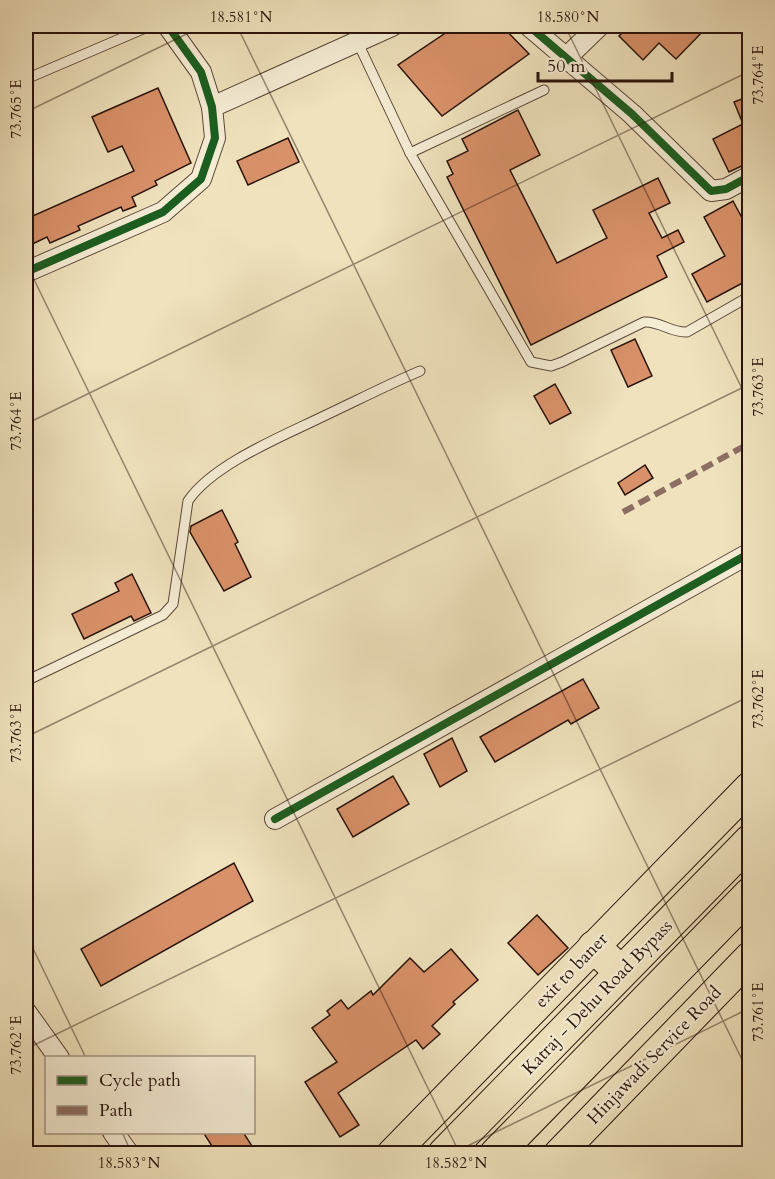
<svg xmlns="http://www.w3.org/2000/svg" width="775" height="1179" viewBox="0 0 775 1179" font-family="Cardo,serif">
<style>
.building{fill:#d99169;stroke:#29130b;stroke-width:1.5}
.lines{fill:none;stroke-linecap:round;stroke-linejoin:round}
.service-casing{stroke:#5a4738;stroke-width:11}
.minor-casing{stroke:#5a4738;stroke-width:22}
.primary-casing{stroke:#29130b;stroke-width:32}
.trunk-casing{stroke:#29130b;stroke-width:34}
.service{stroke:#f5ecd4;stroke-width:9}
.minor{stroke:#f5ecd4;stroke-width:20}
.primary{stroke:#efe2bd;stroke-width:30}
.trunk{stroke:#efe2bd;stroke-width:32}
.quiet{stroke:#8d6e63;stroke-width:6;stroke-dasharray:12 6;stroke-linecap:butt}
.cycleway-casing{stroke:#f5ecd4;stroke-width:11}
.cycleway{stroke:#1b5e20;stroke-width:8}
.ticks{fill:none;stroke:#29130b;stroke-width:1.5;stroke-opacity:0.45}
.labels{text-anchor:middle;stroke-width:4.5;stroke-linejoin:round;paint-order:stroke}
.street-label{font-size:18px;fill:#29130b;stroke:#f5ecd4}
.neatline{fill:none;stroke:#29130b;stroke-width:2}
.ticks-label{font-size:15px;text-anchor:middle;fill:#29130b}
</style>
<rect width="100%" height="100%" fill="#efe2bd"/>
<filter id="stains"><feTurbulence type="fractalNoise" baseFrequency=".00333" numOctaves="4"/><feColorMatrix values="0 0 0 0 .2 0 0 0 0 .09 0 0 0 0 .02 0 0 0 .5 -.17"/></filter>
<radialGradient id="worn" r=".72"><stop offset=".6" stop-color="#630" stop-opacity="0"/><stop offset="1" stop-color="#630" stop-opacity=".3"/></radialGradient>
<g class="building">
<path d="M456,26H502L529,54L442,116L398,65Z"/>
<path d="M629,26H708L676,59L659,43L643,60L619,36Z"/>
<path d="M158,88L191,163L155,181L157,185L132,197L136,206L123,211L121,207L78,226L80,230L50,243L47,237L26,247V219L134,171L122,146L108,152L92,117Z"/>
<path d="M750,96V162L729,172L713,139L743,124L734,102Z"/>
<path d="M518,110L540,155L510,170L557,263L607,238L593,210L658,178L670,203L649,213L662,238L678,230L684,242L657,256L667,277L531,345L447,177L453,174L447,161L468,151L462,139Z"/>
<path d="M288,138L299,162L248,185L237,161Z"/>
<path d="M733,201L750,233V279L707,302L692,274L725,256L704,217Z"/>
<path d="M635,339L652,376L628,387L611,350Z"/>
<path d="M555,384L571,413L550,424L534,396Z"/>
<path d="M645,465L653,478L625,495L618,483Z"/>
<path d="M222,510L238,542L235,544L251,577L224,591L190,532L191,526Z"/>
<path d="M132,574L151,613L134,621L131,616L84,639L72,614L119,591L115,583Z"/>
<path d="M583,679L599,708L571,724L568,720L495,762L480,737Z"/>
<path d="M452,738L467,771L440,787L424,754Z"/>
<path d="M393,776L409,804L353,837L337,809Z"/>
<path d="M234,863L253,901L101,986L81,949Z"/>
<path d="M537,915L568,948L538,975L508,943Z"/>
<path d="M451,949L478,980L453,1002L455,1004L432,1026L440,1034L423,1049L416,1040L338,1093L359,1125L340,1137L305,1082L337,1062L312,1028L330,1015L327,1011L341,1000L348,1009L371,991L373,995L410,958L424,972Z"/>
<path d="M203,1132H243L257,1154H217Z"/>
</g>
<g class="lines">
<defs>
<g id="service">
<path d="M358,43L410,153L531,362L551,366L562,362L644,322C660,321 671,333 687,332L750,296"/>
<path d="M26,79L150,26"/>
<path d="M410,153L544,90"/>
<path d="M26,681L163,615L173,604L188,501C213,464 283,436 324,416C356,401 387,385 420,371"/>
</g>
<g id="minor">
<path d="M529,26L632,114L711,191L726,189L750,176"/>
<path d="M567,57L599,26"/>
<path d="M212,107L392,26"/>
<path d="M26,272L163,212L201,179L215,138L212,107L201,72L168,26"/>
<path d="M275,819L750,553"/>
<path d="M26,1012L59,1058"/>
<path d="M113,1132L129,1154"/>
</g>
<g id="primary">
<path d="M392,1154L750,787"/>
<path d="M559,1154L750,957"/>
</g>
<g id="trunk">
<path d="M594,947L621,972"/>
<path d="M444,1154L750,841"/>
<path d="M496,1154L750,894"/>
</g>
</defs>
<use href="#service" class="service-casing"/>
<use href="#minor" class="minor-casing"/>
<use href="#primary" class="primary-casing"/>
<use href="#trunk" class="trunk-casing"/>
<use href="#service" class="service"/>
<use href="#minor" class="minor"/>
<use href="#primary" class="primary"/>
<use href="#trunk" class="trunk"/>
<path class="quiet" d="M623,512L750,443"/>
<defs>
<g id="cycleway">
<path d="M529,26L632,114L711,191L726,189L750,176"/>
<path d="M26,272L163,212L201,179L215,138L212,107L201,72L168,26"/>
<path d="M275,819L750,553"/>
</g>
</defs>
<use href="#cycleway" class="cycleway-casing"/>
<use href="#cycleway" class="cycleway"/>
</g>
<path class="ticks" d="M237,26L750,1076M565,26L750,405M26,112L203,26M26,263L460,1154M26,424L750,71M26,737L750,384M26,934L86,1058M26,1049L750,696M122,1132L132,1154M451,1154L750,1008"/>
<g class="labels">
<g class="street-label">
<text transform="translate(571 970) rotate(-46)" y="6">exit to baner</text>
<text transform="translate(597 997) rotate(-46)" y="6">Katraj - Dehu Road Bypass</text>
<text transform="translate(654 1055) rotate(-46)" y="6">Hinjawadi Service Road</text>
</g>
</g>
<rect width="775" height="1179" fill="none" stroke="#efe2bd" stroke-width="66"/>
<rect x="45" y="1056" width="210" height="78" fill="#f5ecd4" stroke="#a39584" stroke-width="1.5"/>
<rect x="57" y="1076" width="30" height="9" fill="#1b5e20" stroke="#a39584" stroke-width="1.5"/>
<text x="99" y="1086" font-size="18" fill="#29130b">Cycle path</text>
<rect x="57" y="1106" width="30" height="9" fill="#8d6e63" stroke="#a39584" stroke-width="1.5"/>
<text x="99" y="1116" font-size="18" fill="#29130b">Path</text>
<path d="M538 72v9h134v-9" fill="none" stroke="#29130b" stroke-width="3"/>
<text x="547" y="72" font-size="18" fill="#29130b" stroke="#f5ecd4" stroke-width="4.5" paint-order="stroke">50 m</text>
<rect x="33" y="33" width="709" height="1113" class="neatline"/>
<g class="ticks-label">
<text x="241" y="22">18.581°N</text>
<text x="568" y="22">18.580°N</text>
<text transform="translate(758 75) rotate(-90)" y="5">73.764°E</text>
<text transform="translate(16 109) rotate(-90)" y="5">73.765°E</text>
<text transform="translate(758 387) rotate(-90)" y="5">73.763°E</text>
<text transform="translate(16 421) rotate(-90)" y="5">73.764°E</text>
<text transform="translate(758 699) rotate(-90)" y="5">73.762°E</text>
<text transform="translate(16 733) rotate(-90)" y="5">73.763°E</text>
<text transform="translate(758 1012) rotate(-90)" y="5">73.761°E</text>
<text transform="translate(16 1045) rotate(-90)" y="5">73.762°E</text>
<text x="129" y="1168">18.583°N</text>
<text x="456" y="1168">18.582°N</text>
</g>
<rect width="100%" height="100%" filter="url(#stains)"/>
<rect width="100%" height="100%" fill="url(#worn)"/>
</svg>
